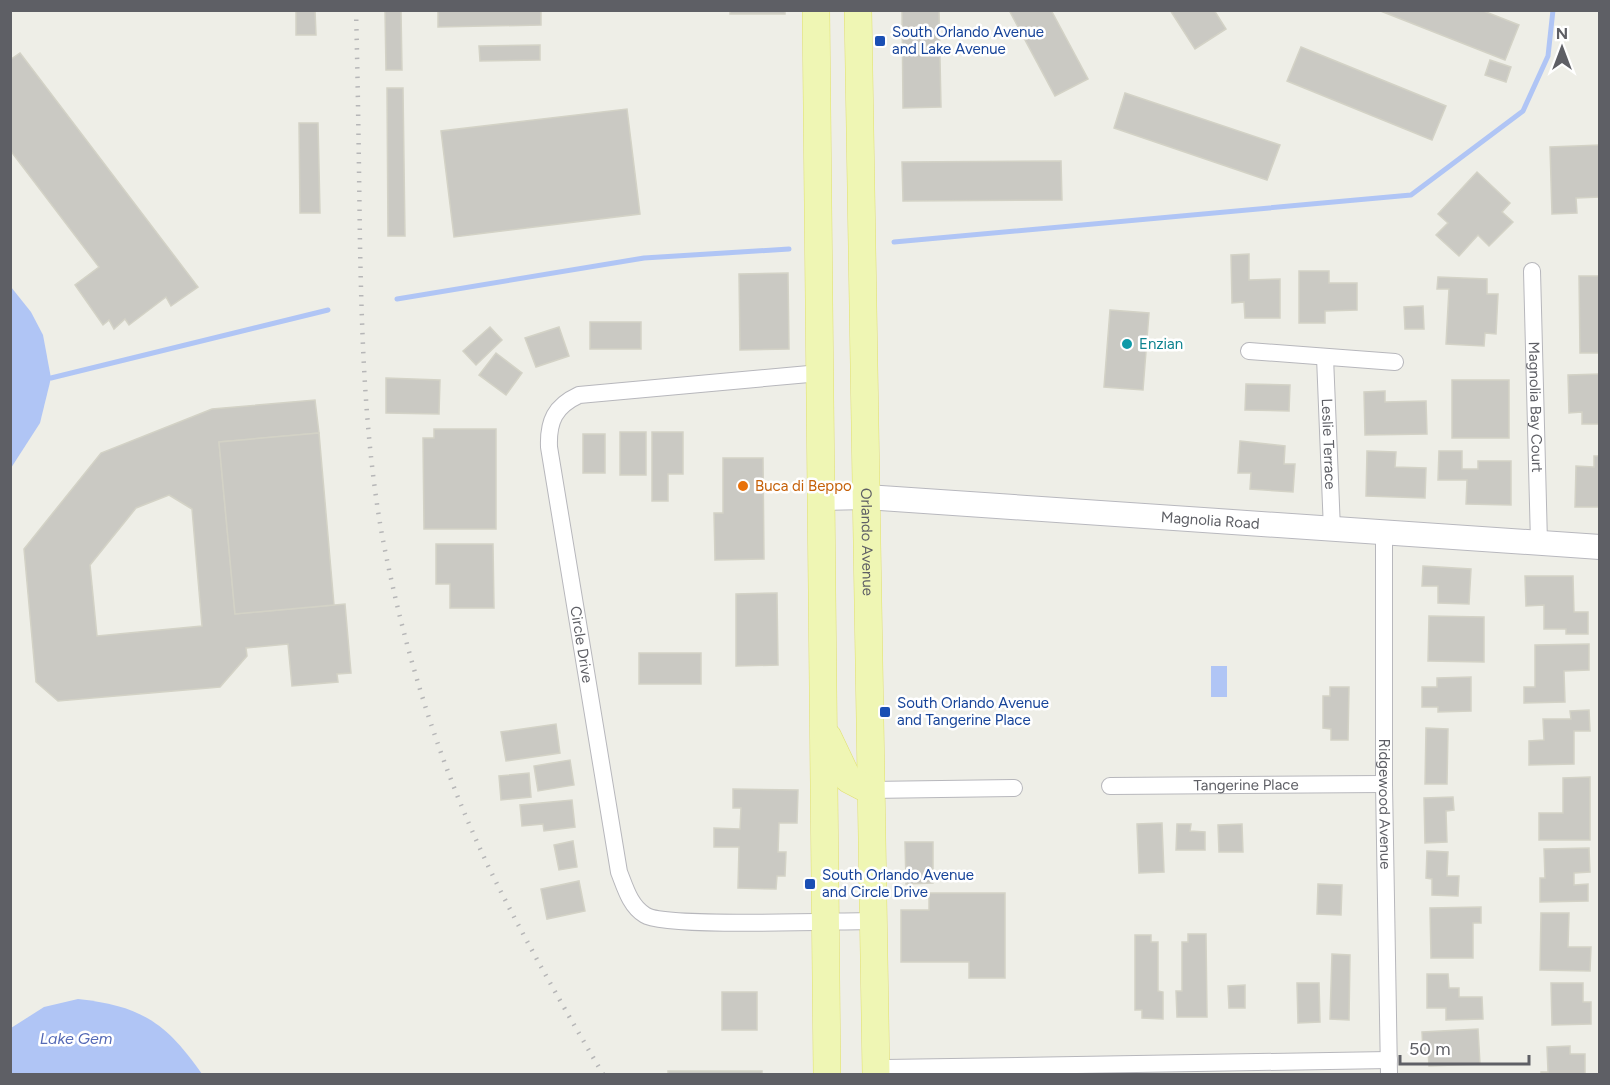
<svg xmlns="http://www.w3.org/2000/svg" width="1610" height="1085" viewBox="0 0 1610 1085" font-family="Figtree,sans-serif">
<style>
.water{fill:#b0c5f5}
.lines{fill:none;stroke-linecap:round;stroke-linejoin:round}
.stream{stroke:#b0c5f5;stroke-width:5}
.building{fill:#cac9c3;stroke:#d3d2c6;stroke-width:1.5;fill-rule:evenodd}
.street-casing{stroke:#b7b7bc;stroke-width:18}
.secondary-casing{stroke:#b8b8be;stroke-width:26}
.primary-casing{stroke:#e1e06d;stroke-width:28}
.street{stroke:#fff;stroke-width:16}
.secondary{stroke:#fff;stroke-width:24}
.primary{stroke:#eff6b4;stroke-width:27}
.rail{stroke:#b6b6b7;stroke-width:4.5;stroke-dasharray:1.5 8;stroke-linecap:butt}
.transit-dot{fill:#1a4fb4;stroke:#fff;stroke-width:2}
.culture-dot{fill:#0f9aa8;stroke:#fff;stroke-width:2}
.food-dot{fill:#e8710a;stroke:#fff;stroke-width:2}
.labels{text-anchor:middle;stroke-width:5;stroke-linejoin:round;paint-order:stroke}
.transit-label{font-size:15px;fill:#164399;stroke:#fff;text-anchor:start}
.culture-label{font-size:15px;fill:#0d838f;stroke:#fff;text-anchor:start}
.street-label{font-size:15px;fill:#5e5f65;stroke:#fff}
.food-label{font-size:15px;fill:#c56008;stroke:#fff;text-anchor:start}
.water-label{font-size:16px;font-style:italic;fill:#556ab6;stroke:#fff}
</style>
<rect width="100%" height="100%" fill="#eeeee7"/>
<g class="water">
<path d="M11,287L31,312L43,335L51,378L40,423L11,468Z"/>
<rect x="1211" y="666" width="16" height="31"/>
<path d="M78,999C142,1006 166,1023 202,1074H11V1028L44,1007Z"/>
</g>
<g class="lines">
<g class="stream">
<path d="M894,242L1411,195L1523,111L1548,56L1553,10"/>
<path d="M397,299L644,258L789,249"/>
<path d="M51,378L328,310"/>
</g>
</g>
<g class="building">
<path d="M296,10H315L316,35H296Z"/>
<path d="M385,10H401L402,70H386Z"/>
<path d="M438,10H541V25L438,27Z"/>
<rect x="730" y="10" width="55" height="4"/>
<path d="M902,10H939L941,107L903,108Z"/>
<path d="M1009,10H1051L1088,79L1055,96Z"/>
<path d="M1170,10H1214L1226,29L1195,49Z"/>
<path d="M1378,10H1481L1519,25L1505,60Z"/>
<path d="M540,45V60L480,61L479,46Z"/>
<path d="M1301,47L1446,106L1432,140L1287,81Z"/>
<path d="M20,53L198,287L171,306L166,297L129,325L125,319L114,329L109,320L103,325L75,285L99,267L10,150V60Z"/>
<path d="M1490,60L1511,67L1506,82L1485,75Z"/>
<path d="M387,88H403L405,236H388Z"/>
<path d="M1125,93L1280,145L1267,180L1114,128Z"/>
<path d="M627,109L640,214L454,237L441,131Z"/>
<path d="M299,123H318L320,213H300Z"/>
<path d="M1600,145V197L1576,198L1577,213L1552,214L1550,147Z"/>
<path d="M1061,161L1062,200L903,201L902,162Z"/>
<path d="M1477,172L1510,203L1502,212L1513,222L1489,246L1478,235L1459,256L1436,235L1448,223L1438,214Z"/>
<path d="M1249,254V280L1280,279V318H1245L1244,302L1232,303L1231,255Z"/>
<path d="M1299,271H1329V283H1357V310L1325,311V323H1299Z"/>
<path d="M788,273L789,349L740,350L739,274Z"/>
<path d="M1579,276H1600V353H1580Z"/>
<path d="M1438,277L1487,279V294H1498L1496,334L1485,333L1484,346L1446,344L1449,289H1437Z"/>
<path d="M1423,306L1424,329H1405L1404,307Z"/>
<path d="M1110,310L1149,313L1143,390L1104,387Z"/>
<rect x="590" y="322" width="51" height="27"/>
<path d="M490,327L502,340L476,365L463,351Z"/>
<path d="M559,327L569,356L536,367L525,338Z"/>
<path d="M496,353L522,373L506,395L479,375Z"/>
<path d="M1600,374V424H1582V412L1569,413L1568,375Z"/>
<path d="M386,378L440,380L439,414L386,413Z"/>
<rect x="1452" y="380" width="57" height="58"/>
<path d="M1246,384L1290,385L1289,411L1245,410Z"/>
<path d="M1385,391V402L1426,401L1427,434L1365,435L1364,392Z"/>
<path d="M315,400L319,433L219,442L235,614L345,604L351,673L337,674L338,682L292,686L288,644L246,648L247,656L220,687L58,701L36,682L24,549L101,453L212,409ZM169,495L192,509L202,626L97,636L90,565L136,508Z"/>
<path d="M434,429H496V529H424L423,438H434Z"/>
<rect x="620" y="432" width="26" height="43"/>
<path d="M652,432H683V474H668V501H652Z"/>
<path d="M319,433L334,605L235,614L219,442Z"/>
<rect x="583" y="434" width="22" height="39"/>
<path d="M1240,441L1285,446L1284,464H1295L1293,492L1250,489L1251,473H1238Z"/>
<path d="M1367,451L1396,452L1395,467L1426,468L1425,498L1366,496Z"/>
<path d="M1439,451H1462V469H1478V461H1511V505L1466,504L1467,480H1438Z"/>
<path d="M1594,456H1600V507H1575L1576,466L1594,467Z"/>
<path d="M723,458H763L764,559L715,560L714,513H723Z"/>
<path d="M436,544H493L494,608H450V584H436Z"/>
<path d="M1423,566L1471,569L1469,604L1438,603V586H1422Z"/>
<path d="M1525,576H1573L1574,612H1588V634H1566V629H1544V605L1526,606Z"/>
<path d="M777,593L778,665L736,666V594Z"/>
<path d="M1429,616L1484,617V662L1428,661Z"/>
<path d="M1589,644V670L1564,671L1565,702L1524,703V687H1535V645Z"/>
<rect x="639" y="653" width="62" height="31"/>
<path d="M1471,677V711L1438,712V707H1422V687H1437V678Z"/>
<path d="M1330,687H1349L1348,740H1331V729L1323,728V696H1330Z"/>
<path d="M1589,710L1590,731H1574V764L1529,765V741L1544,740L1543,719H1571L1570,711Z"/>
<path d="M556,724L560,753L506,761L501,732Z"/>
<path d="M1426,728L1448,729L1447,784H1425Z"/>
<path d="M570,760L574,785L538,791L534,766Z"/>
<path d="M529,773L531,797L501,800L499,776Z"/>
<path d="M1590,777V840H1539V813H1563V778Z"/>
<path d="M733,789L798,790L797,823H779L778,852H786L785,876H777L776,889L738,888L739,847H714V828L740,829L741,808H733Z"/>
<path d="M1453,797L1454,810L1446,811L1447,842L1425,843L1424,798Z"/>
<path d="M572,800L575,827L544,831L543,824L522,826L520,805Z"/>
<path d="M1162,823L1164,872L1139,873L1137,824Z"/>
<path d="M1177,824H1191L1190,831L1205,832V850H1176Z"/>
<path d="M1242,824L1243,852H1219L1218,825Z"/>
<path d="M573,841L577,867L559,870L554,845Z"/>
<path d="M905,842H933V883L906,884Z"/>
<path d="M1589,848L1590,872L1574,873V885L1588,884V901L1540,902V878H1545L1544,849Z"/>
<path d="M1427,851L1448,852L1447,876H1459L1458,896L1432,895V879L1426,878Z"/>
<path d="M579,881L585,911L547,919L541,889Z"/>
<path d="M1318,884L1342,885L1341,915L1317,914Z"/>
<path d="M929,893H1005V978H969V962H901V910H929Z"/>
<path d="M1481,907V923H1473V958H1431L1430,908Z"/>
<path d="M1541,913H1569L1568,947H1591L1590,971L1540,970Z"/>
<path d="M1188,934H1206L1207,1017H1177L1176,991H1182V942H1188Z"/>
<path d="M1135,935H1151V942H1158V991L1163,992V1019L1142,1018V1010H1135Z"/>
<path d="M1332,954L1350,955L1349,1020L1330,1019Z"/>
<path d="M1427,974H1448L1449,988H1459V997H1482L1483,1019L1446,1020V1008H1427Z"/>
<path d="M1297,983H1319L1320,1022L1298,1023Z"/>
<path d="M1551,983H1583V1002H1591V1024L1552,1025Z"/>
<path d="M1245,985V1008H1229L1228,986Z"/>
<rect x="722" y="992" width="35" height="38"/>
<path d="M1478,1029L1480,1064L1429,1066L1428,1051H1423L1422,1032Z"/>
<path d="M1570,1046V1054H1585V1074H1591H1541V1072H1548L1547,1047Z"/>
<rect x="668" y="1071" width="94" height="3"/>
</g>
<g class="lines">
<defs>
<g id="street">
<path id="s1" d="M1532,271L1539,543"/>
<path d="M1249,351L1395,362"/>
<path id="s2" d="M1325,357L1332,530"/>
<path id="s3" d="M820,373L579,395C555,406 548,421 549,447L619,872C625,887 630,906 645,915C664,928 837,921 871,921"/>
<path id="s4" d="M1384,534V784L1389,1074"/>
<path id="s5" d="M1110,786L1384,784"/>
<path d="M869,790L1014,788"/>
<path d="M885,1068L1389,1060"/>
</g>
<g id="secondary">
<path id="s6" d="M821,498L866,497L1600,547"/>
</g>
<g id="primary">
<path d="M816,10L827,1074"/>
<path id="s7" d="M858,10L876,1074"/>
<path d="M828,737L848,779L869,790"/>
</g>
</defs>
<use href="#street" class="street-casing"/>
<use href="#secondary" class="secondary-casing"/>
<use href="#primary" class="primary-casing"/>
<use href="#street" class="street"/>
<use href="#secondary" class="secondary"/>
<use href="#primary" class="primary"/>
<path class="rail" d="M356,10C358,89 359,167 360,245C362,342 365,439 382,535C405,655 442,774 497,884C530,949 566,1012 603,1074"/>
</g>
<g class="transit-dot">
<rect x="874" y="35" width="12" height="12" rx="3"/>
<rect x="879" y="706" width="12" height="12" rx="3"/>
<rect x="804" y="878" width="12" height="12" rx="3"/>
</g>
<circle class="culture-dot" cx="1127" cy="344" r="6"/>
<circle class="food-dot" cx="743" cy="486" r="6"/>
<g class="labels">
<g class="transit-label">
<text x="892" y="37">South Orlando Avenue<tspan x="892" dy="17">and Lake Avenue</tspan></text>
<text x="897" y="708">South Orlando Avenue<tspan x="897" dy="17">and Tangerine Place</tspan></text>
<text x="822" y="880">South Orlando Avenue<tspan x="822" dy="17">and Circle Drive</tspan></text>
</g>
<g class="culture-label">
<text x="1139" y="349">Enzian</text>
</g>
<g class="street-label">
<text dy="5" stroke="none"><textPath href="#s1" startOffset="136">Magnolia Bay Court</textPath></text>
<text dy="5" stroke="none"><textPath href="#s2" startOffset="87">Leslie Terrace</textPath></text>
<text dy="5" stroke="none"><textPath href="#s6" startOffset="390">Magnolia Road</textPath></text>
<text dy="5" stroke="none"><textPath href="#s7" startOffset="532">Orlando Avenue</textPath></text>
<text dy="5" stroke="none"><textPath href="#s3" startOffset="507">Circle Drive</textPath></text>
<text dy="5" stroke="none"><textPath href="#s5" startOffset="136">Tangerine Place</textPath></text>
<text dy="5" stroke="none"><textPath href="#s4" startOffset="270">Ridgewood Avenue</textPath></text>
</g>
<g class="food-label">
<text x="755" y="491">Buca di Beppo</text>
</g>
<g class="water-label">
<text x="76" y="1044">Lake Gem</text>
</g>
</g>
<rect width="1610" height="1085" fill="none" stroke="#5e5f65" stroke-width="24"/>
<g transform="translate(1562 48)" stroke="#ffffff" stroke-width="4.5" paint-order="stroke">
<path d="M0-4.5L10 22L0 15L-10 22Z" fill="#5e5f65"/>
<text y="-9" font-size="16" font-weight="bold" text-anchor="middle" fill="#5e5f65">N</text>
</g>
<path d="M1400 1055v9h129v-9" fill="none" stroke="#5e5f65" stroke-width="3"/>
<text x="1409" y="1055" font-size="18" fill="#5e5f65" stroke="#ffffff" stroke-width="4.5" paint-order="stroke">50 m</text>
</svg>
